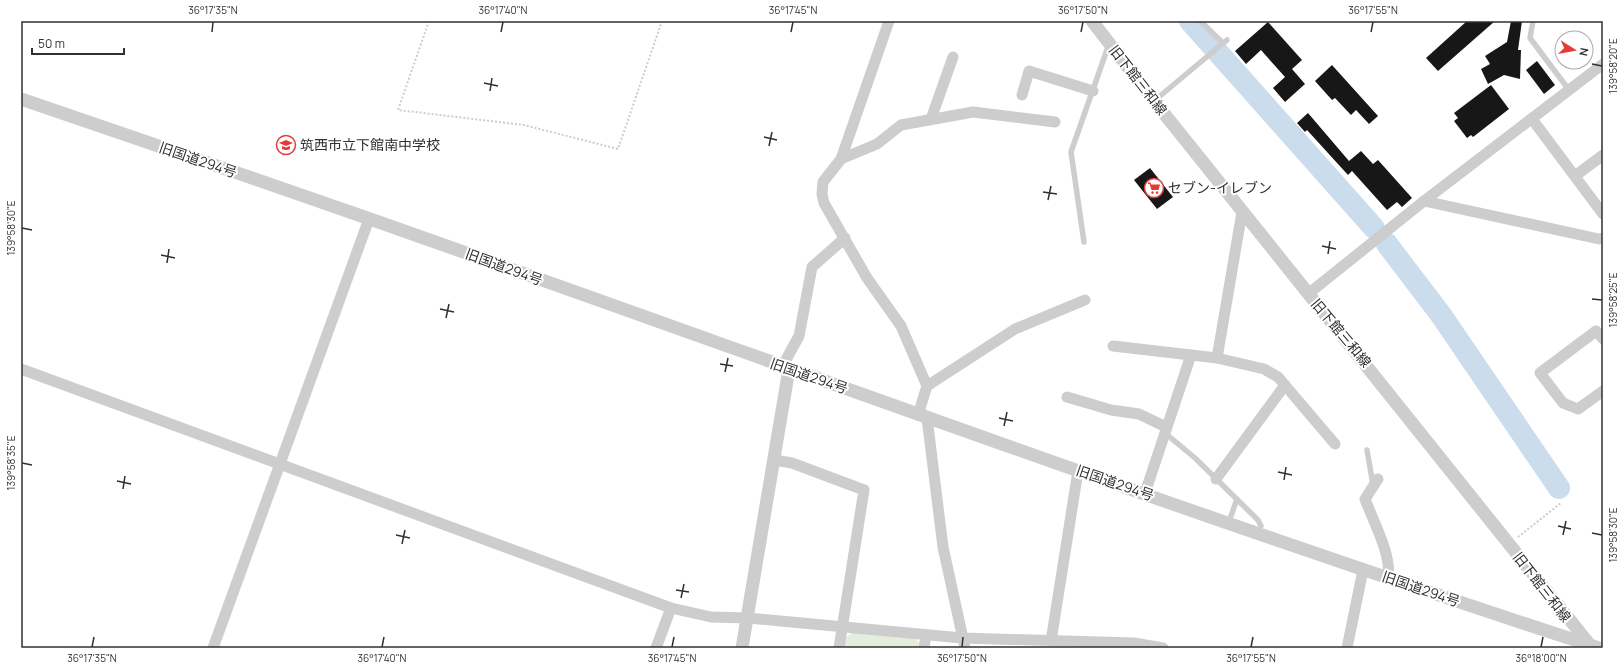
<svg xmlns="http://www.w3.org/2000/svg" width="1624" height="669" viewBox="0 0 1624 669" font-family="Manrope,'Noto Sans JP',sans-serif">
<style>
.green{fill:#e5edde}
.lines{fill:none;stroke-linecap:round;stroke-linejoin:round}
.river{stroke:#cbdcec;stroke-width:22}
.building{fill:#171717}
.path{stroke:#cdcdcd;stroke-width:2;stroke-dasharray:2 2;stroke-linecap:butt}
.service{stroke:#cdcdcd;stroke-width:5.5}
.minor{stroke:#cdcdcd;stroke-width:11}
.tertiary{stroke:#cdcdcd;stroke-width:13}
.ticks{fill:none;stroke:#303030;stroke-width:1.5}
.labels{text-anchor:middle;stroke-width:4;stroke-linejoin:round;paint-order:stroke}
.street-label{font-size:14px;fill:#303030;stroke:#fff}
.poi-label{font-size:14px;fill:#303030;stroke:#fff;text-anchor:start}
.neatline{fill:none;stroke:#303030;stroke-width:1.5}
.ticks-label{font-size:10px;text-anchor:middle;fill:#303030}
</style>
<rect width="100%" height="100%" fill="#fff"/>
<path class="green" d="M853,632L911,634L919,643L918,648H844L845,638Z"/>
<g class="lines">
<g class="river">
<path d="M1190,21L1374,228"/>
<path d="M1387,244L1441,315L1559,488"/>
</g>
</g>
<g class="building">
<path d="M1467,21H1495L1438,71L1426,58Z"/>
<path d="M1511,21H1522L1518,50H1521L1520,79L1504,75L1488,84L1481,69L1490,64L1485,56L1507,42Z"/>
<path d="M1268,22L1302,60L1292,69L1305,84L1285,102L1273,88L1285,77L1261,50L1246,64L1235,51Z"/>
<path d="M1537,61L1555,85L1544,94L1526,70Z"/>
<path d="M1332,65L1378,116L1369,124L1356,110L1351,115L1335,98L1332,100L1315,81Z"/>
<path d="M1491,85L1509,109L1473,137L1471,135L1467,138L1454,121L1458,118L1454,113Z"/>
<path d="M1308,113L1349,161L1361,151L1373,164L1378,160L1412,198L1402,207L1397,202L1387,210L1352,171L1348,175L1307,130L1305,132L1297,123Z"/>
<path d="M1150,168L1173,197L1157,209L1134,180Z"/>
</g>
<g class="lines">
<g class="path">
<path d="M429,21L398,110L524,125L618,149L662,21"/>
<path d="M1518,537L1561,503"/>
</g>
<g class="service">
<path d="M1200,21L1223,43"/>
<path d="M1533,21L1530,38L1569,90"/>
<path d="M1154,101L1227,40"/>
<path d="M1084,242L1071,152L1109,44"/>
<path d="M1165,433L1195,458L1258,520L1261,526"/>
<path d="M1367,450L1373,485"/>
<path d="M1231,516L1237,499"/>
</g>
<g class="minor">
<path d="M889,21L841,159L823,182L822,194L824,203L867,278L901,326L927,386L918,415"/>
<path d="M1022,95L1029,71L1093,91"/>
<path d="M931,119L953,57"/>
<path d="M1532,119L1603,214"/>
<path d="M841,159L877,144L901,125L973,112L1055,122"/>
<path d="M1575,176L1603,155"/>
<path d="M1424,201L1599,239L1603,238"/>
<path d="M1308,294L1424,201L1603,64"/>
<path d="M1603,339L1596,331L1540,373L1563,403L1578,409L1603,391"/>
<path d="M1113,346L1217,358L1242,212"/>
<path d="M1217,358L1264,369L1278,377L1335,444"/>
<path d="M782,367L799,336L812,267L845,238"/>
<path d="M21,369L671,608L711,617L748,618L962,638L1134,643L1163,648"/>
<path d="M927,386L1015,329L1085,300"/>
<path d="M1067,397L1111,410L1139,414L1166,427"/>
<path d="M927,418L943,547L965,648"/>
<path d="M774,460L792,463L864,490L839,648"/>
<path d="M1216,479L1285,385"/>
<path d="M1378,479L1365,499C1373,521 1392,555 1388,578"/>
<path d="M1145,493L1191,355"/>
<path d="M1051,641L1078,471"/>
<path d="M213,648L369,219"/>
<path d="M656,648L671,608"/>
<path d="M924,648L926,635"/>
<path d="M1347,648L1363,570"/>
</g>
<g class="tertiary">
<path d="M1092,21L1154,101L1590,645"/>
<path d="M21,99C137,139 254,178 370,219C779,363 1186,514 1599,648"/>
<path d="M742,648L789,369"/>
</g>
</g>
<path class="ticks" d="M212,32L213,22M501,32L503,22M791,32L793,22M1081,32L1083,22M1371,32L1373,22M1592,64L1602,66M484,83L498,86M490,91L492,78M764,137L777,140M769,146L772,132M1043,192L1057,194M1048,200L1051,186M22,228L32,230M1322,246L1336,249M1328,254L1330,241M161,255L175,258M167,263L169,249M1592,299L1602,300M440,309L454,312M446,318L449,304M720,364L733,366M725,372L728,358M999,418L1013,421M1004,426L1007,412M22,463L32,465M1278,472L1292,475M1284,480L1286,467M117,481L131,484M123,489L125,476M1558,526L1571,529M1592,533L1602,535M396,535L410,538M1563,535L1566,521M402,544L405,530M676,590L689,592M681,598L684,584M92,647L94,637M382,647L384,637M672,647L674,637M962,647L963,637M1251,647L1253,637M1541,647L1543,637"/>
<defs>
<symbol id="school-ring" viewBox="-11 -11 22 22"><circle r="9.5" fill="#fff" stroke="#e33c36" stroke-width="1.5"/><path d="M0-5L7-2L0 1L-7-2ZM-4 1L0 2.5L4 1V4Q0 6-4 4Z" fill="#e33c36"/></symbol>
<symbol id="supermarket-ring" viewBox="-11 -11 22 22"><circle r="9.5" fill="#fff" stroke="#e33c36" stroke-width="1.5"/><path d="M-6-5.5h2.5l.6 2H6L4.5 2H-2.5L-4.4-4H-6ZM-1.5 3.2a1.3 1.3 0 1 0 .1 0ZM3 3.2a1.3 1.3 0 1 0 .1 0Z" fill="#e33c36"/></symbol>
</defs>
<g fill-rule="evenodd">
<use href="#school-ring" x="275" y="134" width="22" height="22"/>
<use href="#supermarket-ring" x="1143" y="177" width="22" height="22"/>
</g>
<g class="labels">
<g class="street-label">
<text transform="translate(1138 80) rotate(52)" y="5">旧下館三和線</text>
<text transform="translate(198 160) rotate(19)" y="5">旧国道294号</text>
<text transform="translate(504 267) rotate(20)" y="5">旧国道294号</text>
<text transform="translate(1341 333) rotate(50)" y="5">旧下館三和線</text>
<text transform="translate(809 376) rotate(19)" y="5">旧国道294号</text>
<text transform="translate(1115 483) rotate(19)" y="5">旧国道294号</text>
<text transform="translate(1542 587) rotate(52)" y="5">旧下館三和線</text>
<text transform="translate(1421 589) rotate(19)" y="5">旧国道294号</text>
</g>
<g class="poi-label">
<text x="300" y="150">筑西市立下館南中学校</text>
<text x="1168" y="193">セブン-イレブン</text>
</g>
</g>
<rect width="1624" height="669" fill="none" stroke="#ffffff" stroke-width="44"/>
<g transform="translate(1574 50) rotate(101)"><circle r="19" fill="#ffffff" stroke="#acacac"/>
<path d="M0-3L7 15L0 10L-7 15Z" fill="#e33c36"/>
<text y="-6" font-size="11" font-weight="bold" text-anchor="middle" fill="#303030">N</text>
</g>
<path d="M32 48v6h92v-6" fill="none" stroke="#303030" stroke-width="2"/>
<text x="38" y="48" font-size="12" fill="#303030" stroke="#ffffff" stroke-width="3" paint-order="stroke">50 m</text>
<rect x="22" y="22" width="1580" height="625" class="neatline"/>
<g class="ticks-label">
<text x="213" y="14">36°17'35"N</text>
<text x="503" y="14">36°17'40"N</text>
<text x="793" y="14">36°17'45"N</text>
<text x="1083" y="14">36°17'50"N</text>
<text x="1373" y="14">36°17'55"N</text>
<text transform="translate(1613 66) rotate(-90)" y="4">139°58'20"E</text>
<text transform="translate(11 228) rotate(-90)" y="4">139°58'30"E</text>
<text transform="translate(1613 300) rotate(-90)" y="4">139°58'25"E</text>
<text transform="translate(11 463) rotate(-90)" y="4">139°58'35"E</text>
<text transform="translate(1613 535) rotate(-90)" y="4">139°58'30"E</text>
<text x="92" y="662">36°17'35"N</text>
<text x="382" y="662">36°17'40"N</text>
<text x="672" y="662">36°17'45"N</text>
<text x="962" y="662">36°17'50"N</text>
<text x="1251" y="662">36°17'55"N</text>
<text x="1541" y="662">36°18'00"N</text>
</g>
</svg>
